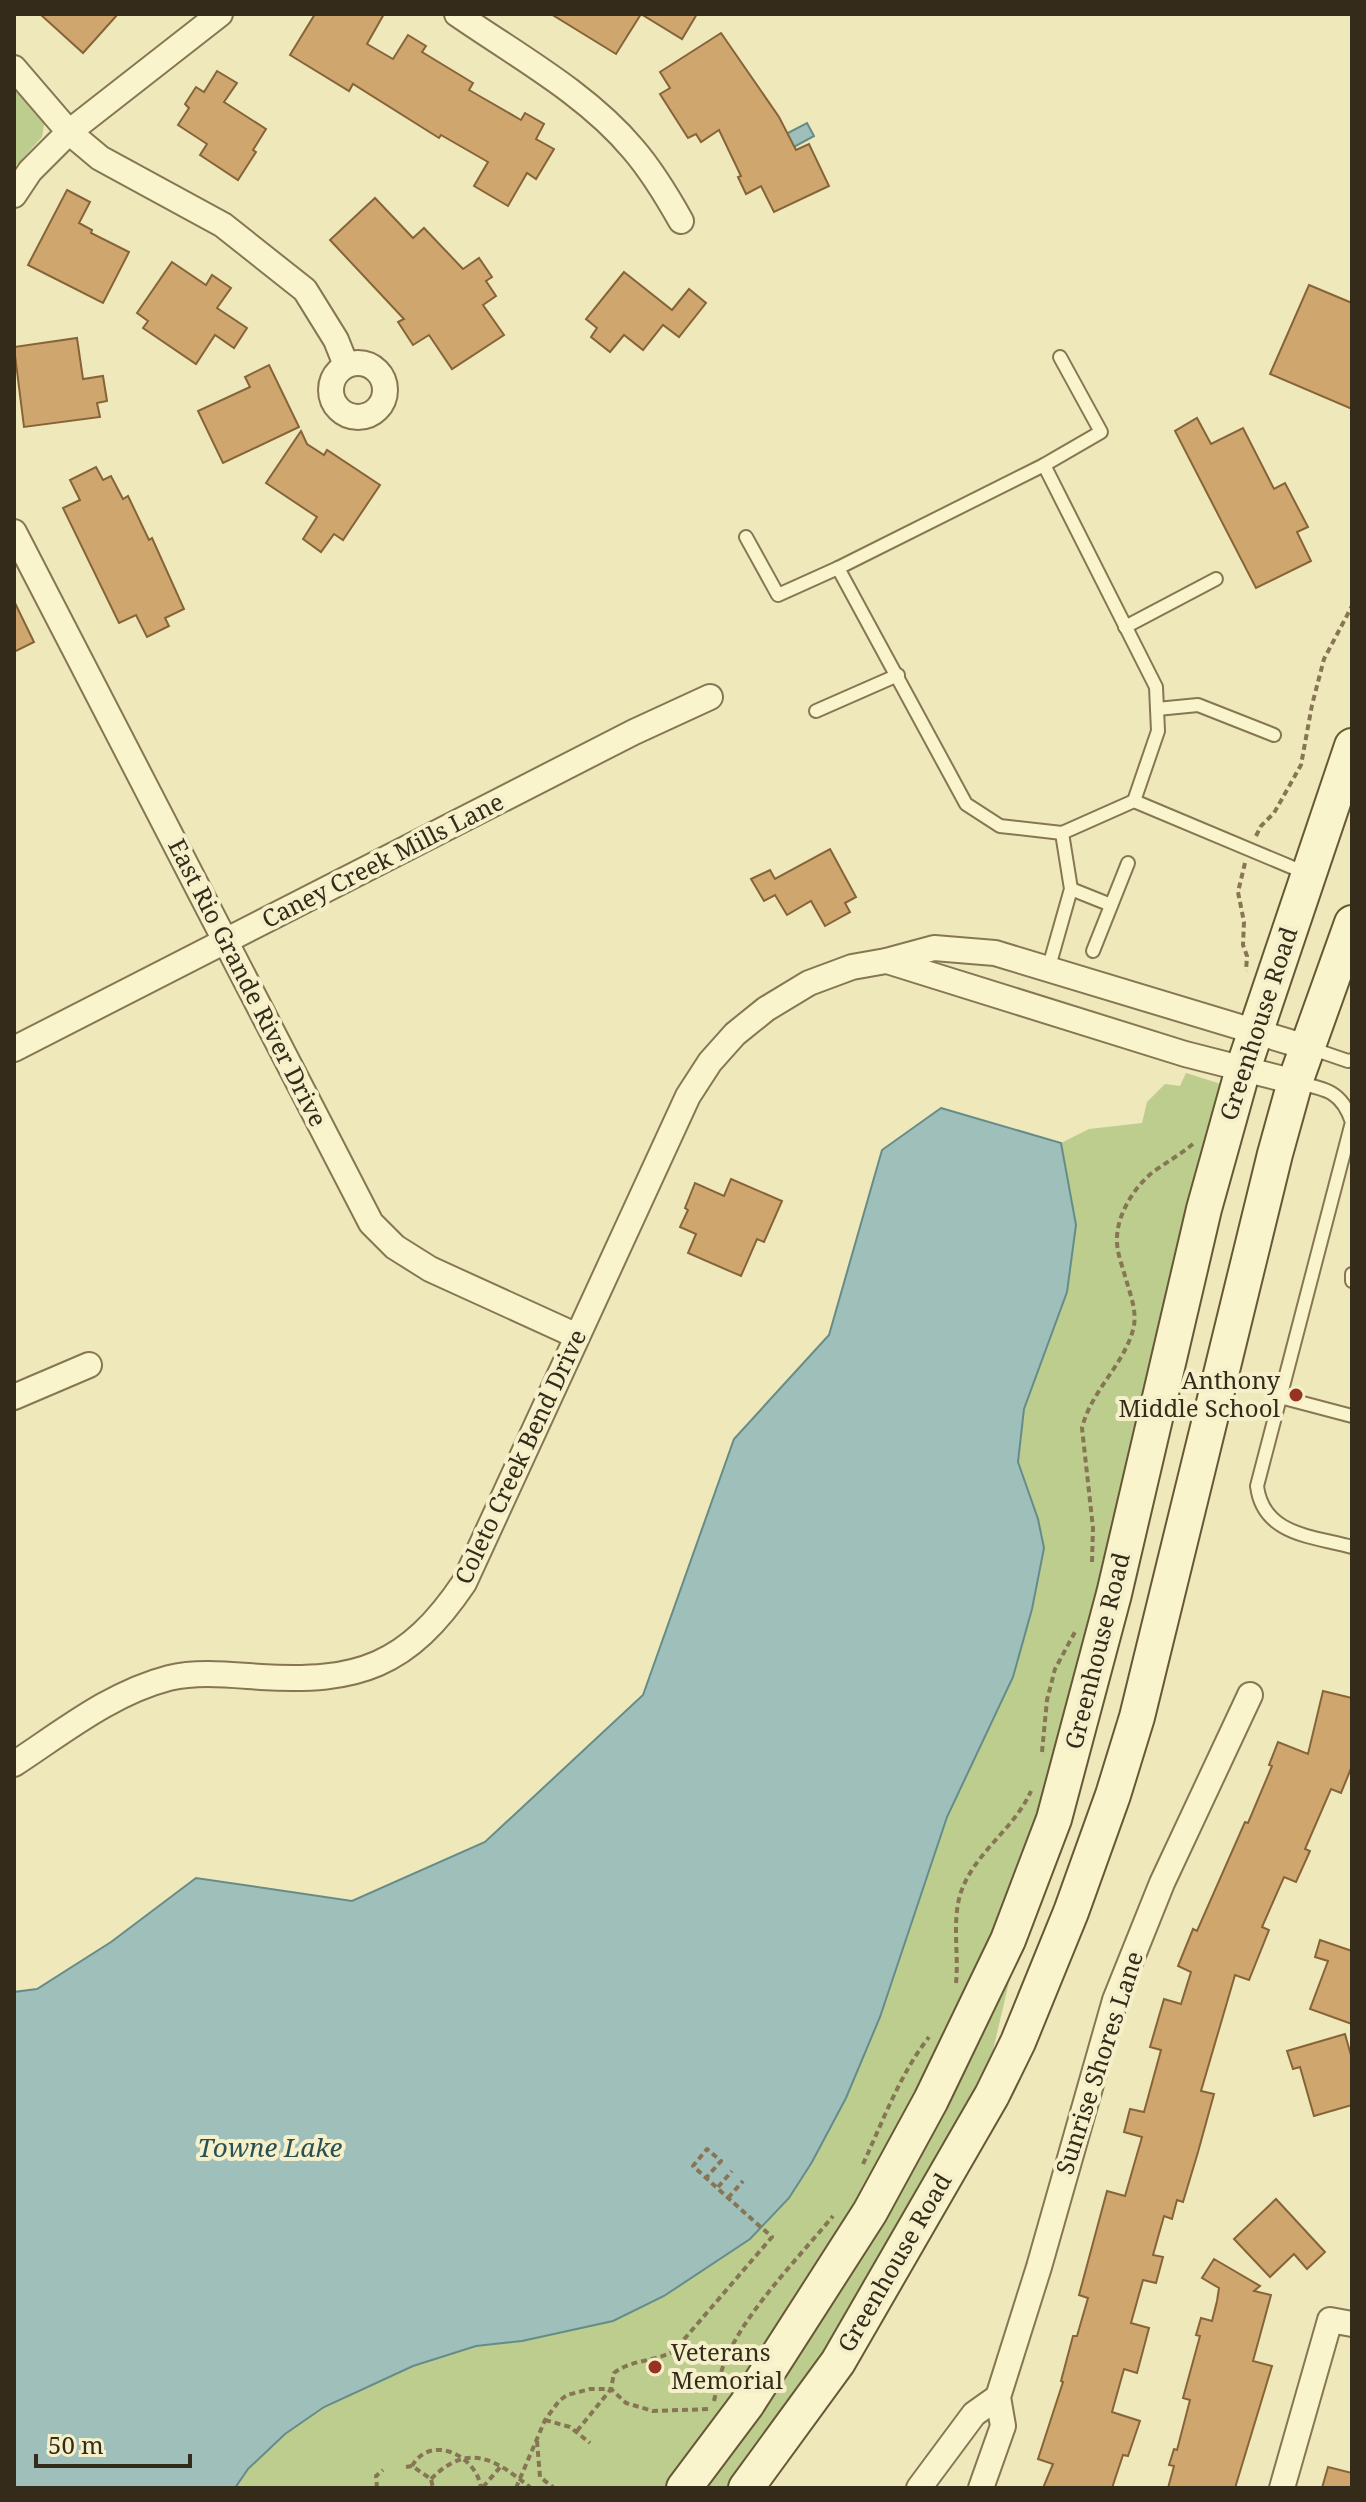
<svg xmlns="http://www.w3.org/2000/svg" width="1366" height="2502" viewBox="0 0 1366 2502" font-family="'Noto Serif',serif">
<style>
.green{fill:#bccd8e}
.water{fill:#9fbfbb;stroke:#668c89;stroke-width:2}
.building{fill:#cfa66e;stroke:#866439;stroke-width:2}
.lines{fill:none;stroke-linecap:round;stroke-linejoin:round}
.lane-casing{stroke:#867654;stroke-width:16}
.street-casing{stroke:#867654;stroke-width:28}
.secondary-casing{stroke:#675737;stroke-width:38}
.path{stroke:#867654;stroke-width:4;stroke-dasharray:6 4;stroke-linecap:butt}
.lane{stroke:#faf4cd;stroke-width:12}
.street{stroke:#faf4cd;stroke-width:24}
.secondary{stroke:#faf4cd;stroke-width:34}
.poi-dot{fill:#973322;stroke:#f6f0ca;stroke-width:3}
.labels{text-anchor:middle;stroke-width:8;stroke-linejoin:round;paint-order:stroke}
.street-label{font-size:24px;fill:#342b1a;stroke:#f6f0ca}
.poi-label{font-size:24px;fill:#342b1a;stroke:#f6f0ca;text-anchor:end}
.water-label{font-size:26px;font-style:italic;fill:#285155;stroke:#f6f0ca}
</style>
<rect width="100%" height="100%" fill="#efe8ba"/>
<g class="green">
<path d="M14,80L45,119L42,137L14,168Z"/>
<path d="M1186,1073L1221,1084L993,2050L981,2085L870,2290L730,2488H706L687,2473L675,2488H235L248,2469L285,2434L324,2407L413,2366L476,2346L522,2341L613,2321L664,2296L750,2239L789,2198L812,2162L846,2098L880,2017L947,1817L1013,1677L1038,1519L1018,1462L1024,1409L1067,1292L1076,1225L1061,1143L1089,1129L1142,1123L1147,1102L1165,1084L1180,1086Z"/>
</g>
<g class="water">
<path d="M807,123L814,136L794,147L786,134Z"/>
<path d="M941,1108L1061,1143L1076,1225L1067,1292L1024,1409L1018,1462L1038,1519L1044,1548L1032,1609L1013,1677L947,1817L880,2017L846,2098L812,2162L789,2198L750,2239L664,2296L613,2321L522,2341L476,2346L413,2366L324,2407L285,2434L248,2469L235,2488H14V1992L37,1989L111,1942L196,1878L352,1901L485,1842L643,1695L734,1439L829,1335L882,1150Z"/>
</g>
<g class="building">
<path d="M40,14H118L83,53Z"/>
<path d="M315,14H384L367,44L393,59L408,35L426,46L422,52L473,83L469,90L521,120L525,113L544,124L536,139L554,149L536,179L527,173L508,206L474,186L488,162L441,135L439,138L353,84L349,91L290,55Z"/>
<path d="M551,14H641L616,54Z"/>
<path d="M641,14H697L682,39Z"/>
<path d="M721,33L779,117L796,150L809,144L829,186L774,212L761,186L746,194L738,177L741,176L719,130L701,142L696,134L688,138L660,94L670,88L660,72Z"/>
<path d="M217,71L237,83L224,102L266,129L253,150L256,152L238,180L200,155L207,144L178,125L189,108L185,104L196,87L204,92Z"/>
<path d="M67,190L90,202L79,223L92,230L91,233L129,252L103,303L28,265Z"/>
<path d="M375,198L413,238L424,228L463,269L479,258L492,277L486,281L496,296L483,305L504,335L452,369L429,335L413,345L398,322L404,319L330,240Z"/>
<path d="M172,262L206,285L212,275L231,288L217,308L247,328L234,348L215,335L196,364L143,328L148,321L137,313Z"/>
<path d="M624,272L672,310L689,289L706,303L679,337L663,325L643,350L624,335L610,352L591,337L597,328L586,319Z"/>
<path d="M1309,285L1352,303V409L1270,374Z"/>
<path d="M77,338L83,379L103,376L107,401L97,403L100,417L24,427L14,347Z"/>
<path d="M269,365L299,427L223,463L198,411L250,387L245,377Z"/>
<path d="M1197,418L1211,444L1243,428L1274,489L1285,483L1308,527L1297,532L1311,561L1256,588L1175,431Z"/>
<path d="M301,431L307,444L324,455L327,450L380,485L343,540L334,534L321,552L303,539L317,517L266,483Z"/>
<path d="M96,467L103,480L111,476L123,499L128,496L149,540L152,538L184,609L165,618L169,626L147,637L136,615L119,623L63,508L80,500L70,480Z"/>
<path d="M14,601L34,642L14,652Z"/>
<path d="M830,849L856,897L845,903L850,912L825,926L811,901L787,915L775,895L764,901L751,879L770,870L775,879Z"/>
<path d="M731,1179L782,1201L764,1242L757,1239L741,1276L688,1253L696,1234L680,1227L688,1210L685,1208L695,1183L724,1196Z"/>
<path d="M1323,1691L1352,1698V1766L1341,1793L1331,1789L1305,1849L1310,1851L1296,1882L1284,1877L1262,1927L1269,1930L1249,1980L1235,1975L1201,2091L1214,2094L1198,2152L1183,2202L1177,2200L1172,2219L1164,2216L1153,2255L1163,2257L1156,2283L1143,2280L1131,2323L1149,2328L1137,2373L1124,2369L1112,2412L1140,2421L1128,2456L1123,2455L1112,2488H1043L1053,2464L1038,2459L1063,2382L1061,2381L1073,2336H1077L1088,2298L1079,2295L1107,2191L1125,2196L1142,2137L1124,2132L1130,2109L1144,2112L1161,2050L1150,2047L1164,1999L1181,2004L1191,1972L1178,1966L1193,1929L1197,1931L1245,1822L1248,1823L1272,1766L1269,1765L1278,1742L1308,1754Z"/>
<path d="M1320,1940L1352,1951V2024L1310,2009L1328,1961L1315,1957Z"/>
<path d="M1345,2034L1352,2059V2105L1314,2116L1300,2067L1293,2069L1287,2051Z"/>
<path d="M1276,2199L1325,2252L1307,2269L1294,2254L1270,2277L1234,2239Z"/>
<path d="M1214,2259L1260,2286L1254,2291L1271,2295L1253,2361L1272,2366L1235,2488H1168L1174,2466L1169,2465L1174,2449L1177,2450L1190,2400L1183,2398L1200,2336L1196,2335L1201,2318L1212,2321L1217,2301L1219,2288L1202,2278Z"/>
<path d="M1328,2467L1352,2473V2488H1322Z"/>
</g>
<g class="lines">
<defs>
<g id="lane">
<path d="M1044,465L1101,432L1060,357"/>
<path d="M746,537L778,595L838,568"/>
<path d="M1125,627L1216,579"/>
<path d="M1157,709L1198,705L1274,735"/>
<path d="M816,711L898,675"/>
<path d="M1062,833L1000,826L966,804L838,568L1044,465L1156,687L1158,731L1134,801"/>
<path d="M1071,889L1111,905"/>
<path d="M1093,951L1128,863"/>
<path d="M1048,970L1071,889L1062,833L1134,801L1308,874"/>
<path d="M1310,1048L1348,1061L1352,1060"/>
<path d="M1298,1083C1327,1089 1342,1092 1352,1122L1257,1486C1263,1535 1312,1536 1352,1547"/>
<path d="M1352,1274V1281"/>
<path d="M1280,1397L1352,1416"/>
</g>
<g id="street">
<path d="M457,14C516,55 586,93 633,149C652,171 667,196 681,221"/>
<path d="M14,68L69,132L100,158L223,225L305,290L336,340L346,365"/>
<path d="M14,195L30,171L69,132L220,14"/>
<circle cx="358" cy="390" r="27"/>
<path d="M14,532L371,1223L395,1247L430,1269L577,1336"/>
<path d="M887,961L1185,1054L1295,1082"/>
<path d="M14,1049L634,732L710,697"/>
<path d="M14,1397L89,1365"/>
<path d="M14,1764C63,1732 111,1693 169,1678C198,1671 231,1675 261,1677C358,1683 408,1666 464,1583L688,1096L710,1062L735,1034L766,1009L809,983L852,967L886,961L934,948L995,953L1306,1047"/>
<path d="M919,2488L974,2414L998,2397"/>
<path d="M981,2488L1003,2426L998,2397L1039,2267L1115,2000L1162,1883L1250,1695"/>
<path d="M1282,2488L1330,2320L1352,2324"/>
</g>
<g id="secondary">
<path d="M684,2488L747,2404L870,2212L931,2100L1008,1940L1054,1819L1114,1594L1204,1209L1243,1069L1352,746"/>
<path d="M746,2488L838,2362L992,2095L1018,2042L1071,1912L1113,1795L1137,1717L1275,1154L1295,1082L1352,923"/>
</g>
</defs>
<use href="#lane" class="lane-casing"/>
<use href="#street" class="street-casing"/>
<use href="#secondary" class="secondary-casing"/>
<g class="path">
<path d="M1256,836L1261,826L1274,813L1301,765L1312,705L1324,659L1352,606"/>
<path d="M1245,863L1238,892L1244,922L1243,945L1247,956L1246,971"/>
<path d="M1092,1562L1093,1528L1082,1428C1091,1391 1123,1366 1133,1330C1138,1312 1130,1294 1125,1276C1122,1265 1117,1253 1117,1241C1116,1216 1134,1187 1153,1172C1167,1162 1181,1154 1193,1144"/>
<path d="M1042,1752L1047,1700L1055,1669L1075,1632"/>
<path d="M956,1983C959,1954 952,1924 960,1895C973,1853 1014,1830 1031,1791"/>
<path d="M863,2164C883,2121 900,2074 929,2037"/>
<path d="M718,2187L732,2171"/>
<path d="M728,2198L743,2181"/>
<path d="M714,2401C718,2383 722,2365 731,2348C754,2303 800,2256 833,2216"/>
<path d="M545,2420L570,2427L590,2443"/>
<path d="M577,2431L611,2389L614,2373C632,2359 655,2362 674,2351L772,2237C745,2213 719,2190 693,2166L707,2149L721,2161L706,2178"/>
<path d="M537,2441L540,2477L554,2488"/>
<path d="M412,2466C431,2433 477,2456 481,2488"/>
<path d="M406,2467L412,2466L431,2479L433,2488"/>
<path d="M431,2479C469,2441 496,2460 531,2488"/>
<path d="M483,2487L502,2465"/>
<path d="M377,2488L376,2476L383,2470"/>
<path d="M516,2488L545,2420L559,2401L567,2395L590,2389H611L626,2403L653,2411L710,2409"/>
</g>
<use href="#lane" class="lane"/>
<use href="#street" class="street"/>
<use href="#secondary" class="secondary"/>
</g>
<g class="poi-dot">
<circle cx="1296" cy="1395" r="8"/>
<circle cx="655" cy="2367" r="8"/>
</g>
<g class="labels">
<g class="street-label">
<text transform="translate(383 861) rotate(-27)" y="8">Caney Creek Mills Lane</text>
<text transform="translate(247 983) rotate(63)" y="8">East Rio Grande River Drive</text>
<text transform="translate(1259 1024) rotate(-72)" y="8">Greenhouse Road</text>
<text transform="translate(521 1457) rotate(-65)" y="8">Coleto Creek Bend Drive</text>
<text transform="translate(1098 1651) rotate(-76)" y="8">Greenhouse Road</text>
<text transform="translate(1100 2063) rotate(-72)" y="8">Sunrise Shores Lane</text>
<text transform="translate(895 2263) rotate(-60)" y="8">Greenhouse Road</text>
</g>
<g class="poi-label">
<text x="1280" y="1389">Anthony<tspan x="1280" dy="28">Middle School</tspan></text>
<text x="671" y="2361" text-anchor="start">Veterans<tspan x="671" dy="28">Memorial</tspan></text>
</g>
<g class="water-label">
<text x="270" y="2157">Towne Lake</text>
</g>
</g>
<rect width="1366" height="2502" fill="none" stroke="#342b1a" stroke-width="32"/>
<path d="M36 2454v12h154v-12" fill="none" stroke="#342b1a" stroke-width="4"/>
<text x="48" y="2454" font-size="24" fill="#342b1a" stroke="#f6f0ca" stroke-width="6" paint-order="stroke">50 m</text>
</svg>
